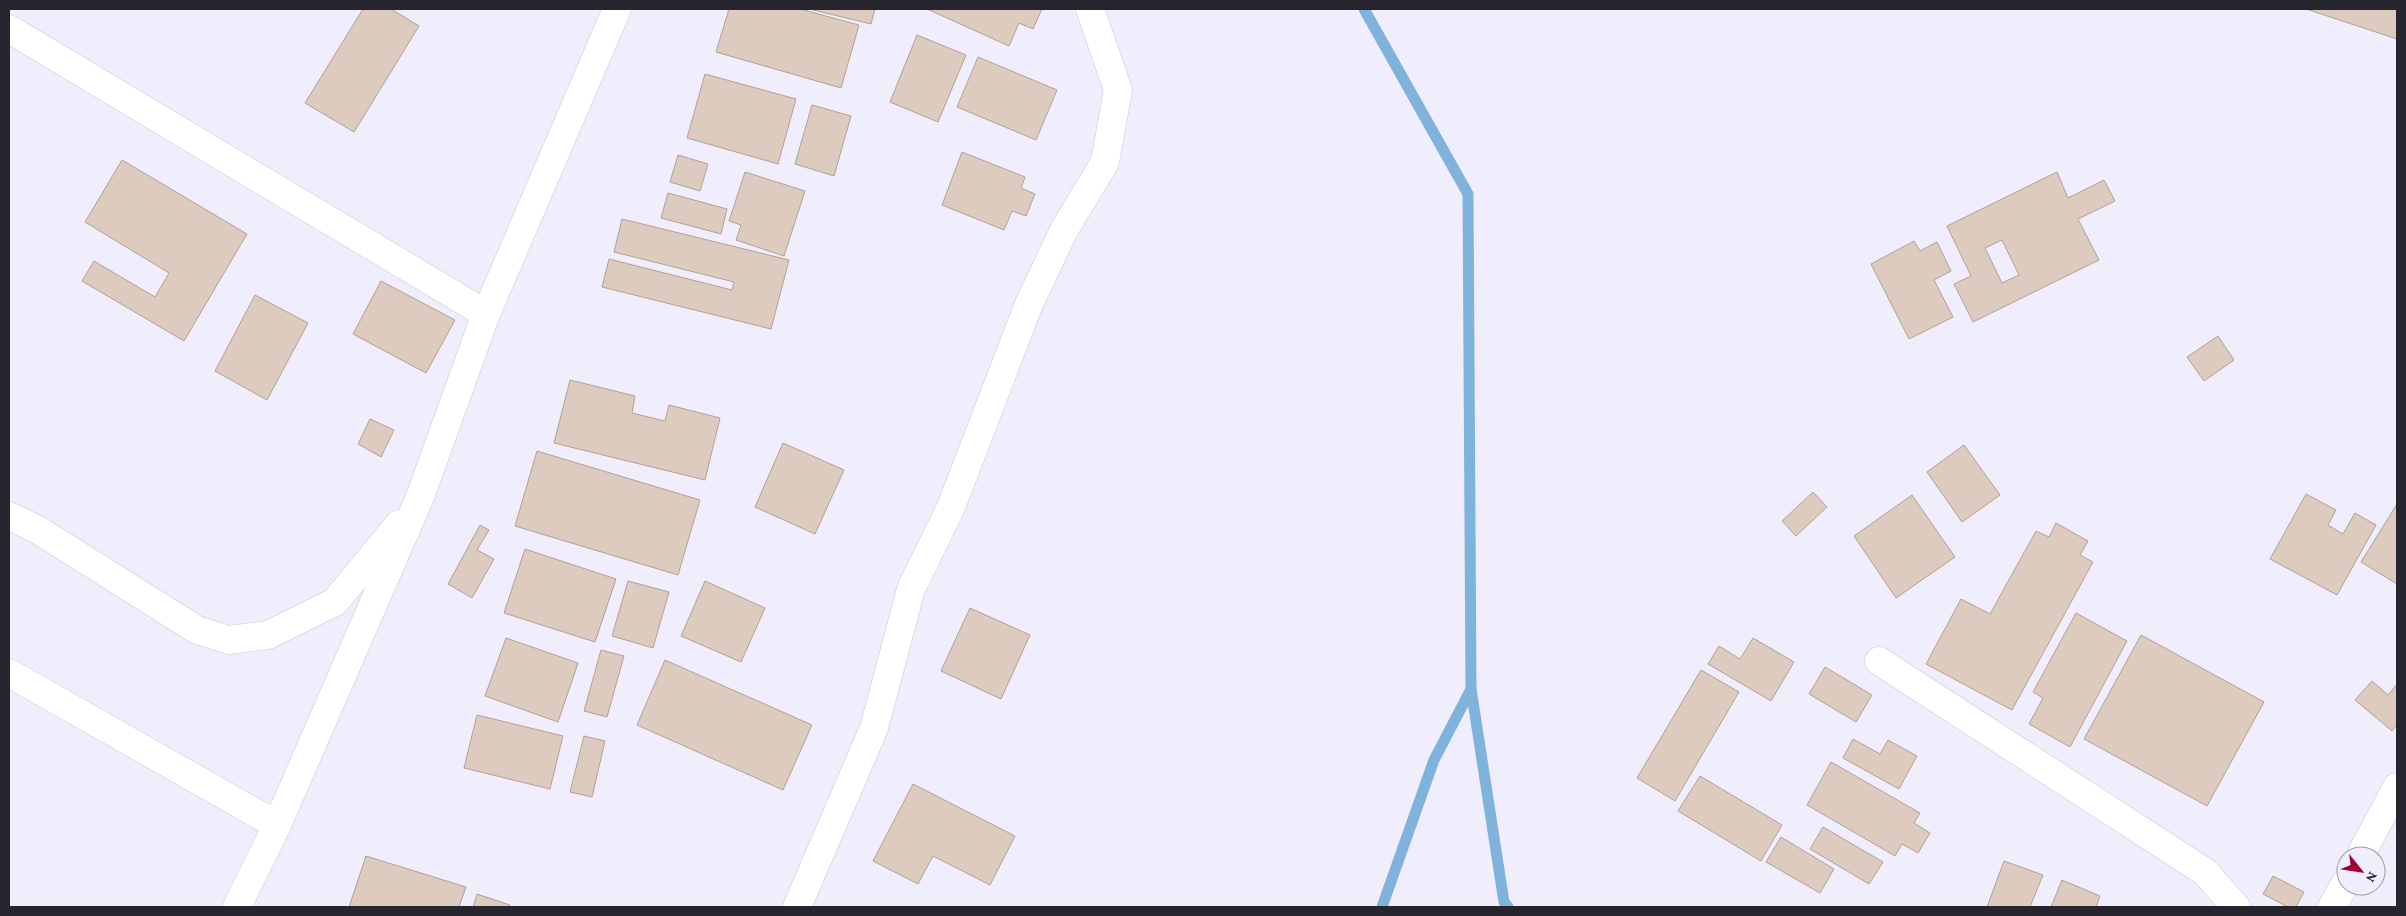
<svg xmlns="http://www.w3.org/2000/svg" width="2406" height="916" viewBox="0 0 2406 916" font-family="'Crimson Pro',serif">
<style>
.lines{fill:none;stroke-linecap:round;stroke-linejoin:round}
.stream{stroke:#80b3db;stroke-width:11}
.building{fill:#decbbf;stroke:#b3a094;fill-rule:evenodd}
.street-casing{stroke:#c9c5d9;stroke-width:29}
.street{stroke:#fff;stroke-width:28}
</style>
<rect width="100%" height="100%" fill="#f0edfd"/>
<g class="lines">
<g class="stream">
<path d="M1364,9L1468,194L1471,689L1504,902L1508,907"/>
<path d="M1382,907L1434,760L1471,689"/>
</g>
</g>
<g class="building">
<path d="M363,9H391L419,26L354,132L305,103Z"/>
<path d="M729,9H800L859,25L841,88L716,52Z"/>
<path d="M809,9H875L871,24Z"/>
<path d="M927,9H1042L1033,29L1019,23L1009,46Z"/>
<path d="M2306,9H2397V39Z"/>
<path d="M917,35L966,55L938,122L890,102Z"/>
<path d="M978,57L1057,90L1036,140L957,107Z"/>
<path d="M705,74L796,99L778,164L687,138Z"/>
<path d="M812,105L851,116L834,176L795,164Z"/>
<path d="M962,152L1025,177L1021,188L1035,194L1026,216L1012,211L1004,230L942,205Z"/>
<path d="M678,155L708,164L700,191L670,182Z"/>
<path d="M122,160L247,234L184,341L82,281L94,261L155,297L169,273L85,222Z"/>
<path d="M745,172L805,191L784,256L736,240L741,225L729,221Z"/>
<path d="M2057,172L2068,198L2104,180L2115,201L2078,219L2099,260L1973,322L1954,284L1971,276L1947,226ZM2002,240L2019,275L2002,283L1985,248Z"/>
<path d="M668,193L727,209L721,234L661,218Z"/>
<path d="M622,219L789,260L771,329L602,287L609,259L732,290L734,282L614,252Z"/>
<path d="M1914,241L1920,251L1937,242L1951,271L1934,280L1953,317L1909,339L1871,264Z"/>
<path d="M381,281L455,320L426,373L353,334Z"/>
<path d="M255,295L308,323L267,400L215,371Z"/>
<path d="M2218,336L2234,360L2204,381L2187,357Z"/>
<path d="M570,380L635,396L632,413L665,421L669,405L720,418L705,480L554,443Z"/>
<path d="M370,419L394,430L381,457L358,444Z"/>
<path d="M783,443L844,470L815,534L755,507Z"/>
<path d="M1964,445L2000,495L1962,522L1927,472Z"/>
<path d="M537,451L700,500L678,575L515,526Z"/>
<path d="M1813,492L1827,507L1796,536L1782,521Z"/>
<path d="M2306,494L2336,510L2328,525L2343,534L2355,513L2376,525L2337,595L2270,559Z"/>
<path d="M1912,495L1955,557L1896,598L1854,536Z"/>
<path d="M2397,504V584L2361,562Z"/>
<path d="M2056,523L2088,541L2080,555L2093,562L2012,710L1926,664L1961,599L1990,614L2036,531L2049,537Z"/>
<path d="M480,525L489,530L477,550L494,559L472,598L448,584Z"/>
<path d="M525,549L616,579L595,642L504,613Z"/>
<path d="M628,581L669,592L653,648L612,636Z"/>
<path d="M705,581L765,608L741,662L681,636Z"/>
<path d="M970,608L1030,635L1001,699L941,671Z"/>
<path d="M2076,613L2127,641L2070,747L2029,724L2043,698L2033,692Z"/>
<path d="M2141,635L2264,702L2207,806L2084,739Z"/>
<path d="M506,638L578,663L558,722L485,696Z"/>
<path d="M1753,638L1794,662L1771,701L1708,664L1719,646L1740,659Z"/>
<path d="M601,650L624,656L607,717L584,711Z"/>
<path d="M665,660L812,725L783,790L637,725Z"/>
<path d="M1825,667L1872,695L1856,722L1809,694Z"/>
<path d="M1701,670L1739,692L1675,801L1637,778Z"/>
<path d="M2372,681L2388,695L2397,684V725L2392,731L2355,700Z"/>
<path d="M477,715L563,736L550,789L464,768Z"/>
<path d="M584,736L605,741L592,797L570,792Z"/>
<path d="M1853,739L1880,754L1888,740L1917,756L1899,789L1843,758Z"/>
<path d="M1831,762L1920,813L1914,823L1930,833L1918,853L1902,844L1895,856L1807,805Z"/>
<path d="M1700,776L1782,825L1761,861L1678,811Z"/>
<path d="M913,784L1015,836L990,885L933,856L918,884L873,861Z"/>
<path d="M1823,827L1883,862L1869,884L1810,849Z"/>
<path d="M1781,837L1834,869L1820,893L1766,862Z"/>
<path d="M366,856L466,887L459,907H349Z"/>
<path d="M2004,861L2043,875L2030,907H1987Z"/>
<path d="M2273,876L2304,892L2296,907H2288L2263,894Z"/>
<path d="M2062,880L2100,896L2096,907H2051Z"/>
<path d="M477,894L510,905L509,907H473Z"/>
</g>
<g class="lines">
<defs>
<g id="street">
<path d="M9,29L486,314"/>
<path d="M9,516L38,530L197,630L229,640L268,635L335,602L399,524"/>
<path d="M1879,661L2205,872L2236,907"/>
<path d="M9,673L277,825"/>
<path d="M2360,856L2397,787"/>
<path d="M237,907L277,825L420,497L486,314L617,9"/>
<path d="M797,907L874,728L911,589L951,507L1029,304L1064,230L1105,162L1118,90L1090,9"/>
<path d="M2332,907L2346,882"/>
</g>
</defs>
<use href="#street" class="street-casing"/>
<use href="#street" class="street"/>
</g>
<rect width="2406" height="916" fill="none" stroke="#26242c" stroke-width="20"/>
<g transform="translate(2361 871) rotate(120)"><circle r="24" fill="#f0edfd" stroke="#9f9da9"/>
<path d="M0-4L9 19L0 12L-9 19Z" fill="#a10131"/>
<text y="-8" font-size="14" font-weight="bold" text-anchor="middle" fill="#26242c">N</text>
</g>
</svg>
